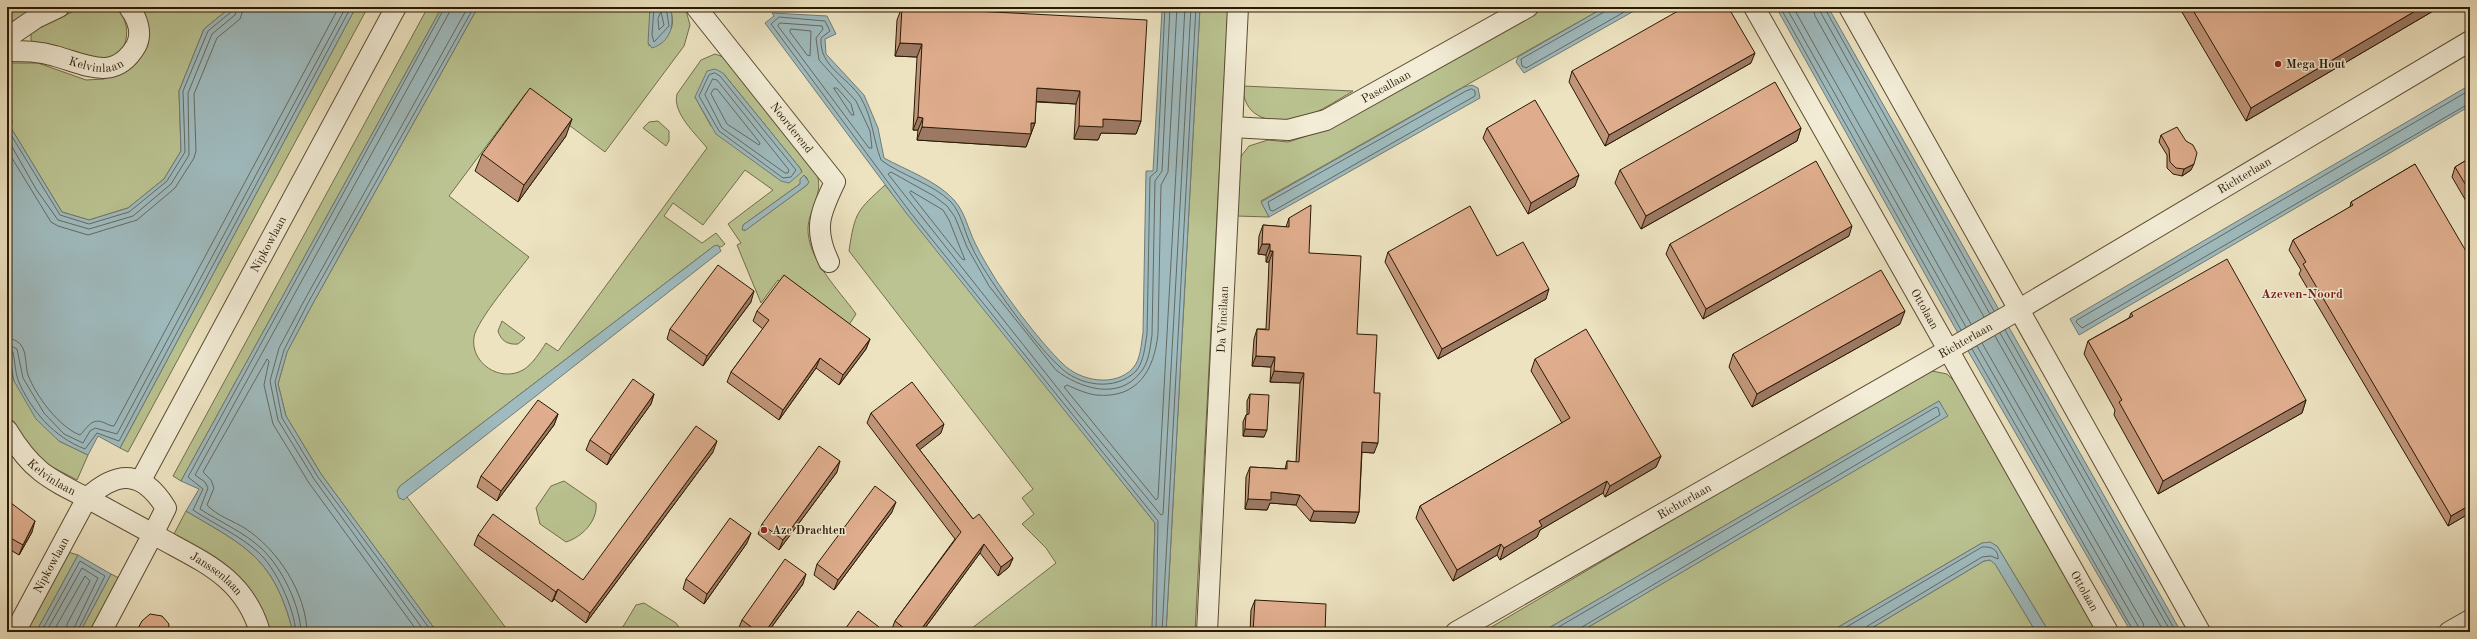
<svg xmlns="http://www.w3.org/2000/svg" width="2477" height="639" viewBox="0 0 2477 639" font-family="'Old Standard TT',serif">
<style>
.green{fill:#bac391;stroke:#726e4a;fill-rule:evenodd}
.water{fill:#9fbbbf;stroke:#707a74}
.lines{fill:none;stroke-linecap:round;stroke-linejoin:round}
.shore{stroke:#646a61;stroke-width:1}
.street-casing{stroke:#5b4c32;stroke-width:22}
.street{stroke:#f3edd7;stroke-width:20}
.wall{fill:#c09579;stroke:#2a1903}
.shaded-wall{fill:#9c7963;stroke:#2a1903}
.building{fill:#dfad8d;stroke:#2a1903}
.poi-dot{fill:#8f2418;stroke:#f3edd7;stroke-width:1.5}
.labels{text-anchor:middle;stroke-width:3;stroke-linejoin:round;paint-order:stroke}
.street-label{font-size:12px;fill:#2a1903;stroke:#f3edd7}
.poi-label{font-size:12px;font-weight:bold;fill:#2a1903;stroke:#f3edd7;text-anchor:start}
.neighbourhood-label{font-size:13px;font-weight:bold;fill:#7a1f14;stroke:#f3edd7}
</style>
<rect width="100%" height="100%" fill="#ede3c1"/>
<filter id="stains"><feTurbulence type="fractalNoise" baseFrequency=".005" numOctaves="4"/><feColorMatrix values="0 0 0 0 .2 0 0 0 0 .09 0 0 0 0 .02 0 0 0 .5 -.17"/></filter>
<radialGradient id="worn" r=".72"><stop offset=".6" stop-color="#630" stop-opacity="0"/><stop offset="1" stop-color="#630" stop-opacity=".3"/></radialGradient>
<g class="green">
<path d="M7,7H41L7,28Z"/>
<path d="M83,7C91,7 102,5 110,7C135,12 132,63 100,62C86,62 52,49 37,45L31,40V31Z"/>
<path d="M137,7H231L204,29L179,91L181,151L164,179L128,208L89,220L62,212L11,128L12,121L7,109V63H38L86,80L104,79L138,60L147,38Z"/>
<path d="M356,7H368L128,452L120,448Z"/>
<path d="M428,7H442L181,481L173,476Z"/>
<path d="M478,7H650L649,46C669,33 677,32 670,7H685L690,25L684,46L605,152L526,93L449,196L529,257C517,273 477,320 474,337C470,363 500,383 523,370C533,364 540,352 546,343L558,351L707,148C696,134 672,113 677,94L701,60L715,54L726,58L816,172C825,193 809,208 808,228C807,259 839,290 856,314L847,328L778,280L761,303L737,245L741,243L728,224L773,190L745,170L703,225L673,203L664,216L702,243L716,233L725,244L721,247L714,246L400,486L397,491L404,499L407,497L509,632H437L321,474L286,416L278,384L287,352L312,305ZM723,73L800,168L802,172L711,126L695,97ZM804,175L807,178V185L744,231L743,225L800,184Z"/>
<path d="M1200,7H1228L1195,632H1166Z"/>
<path d="M1546,7H1605L1261,201L1269,217L1236,216L1237,165L1242,155L1249,146L1268,140L1288,142L1322,131Z"/>
<path d="M1243,86L1353,91C1336,101 1311,118 1292,120C1265,123 1243,115 1243,86Z"/>
<path d="M658,121L669,131V141L666,146L643,128L649,122Z"/>
<path d="M885,185L1155,523L1152,632H967L1056,563L1046,548L1022,524L1034,514L1022,498L1033,489L849,251C855,211 857,211 885,185Z"/>
<path d="M502,321L525,338L518,344C508,345 501,341 498,331Z"/>
<path d="M7,344L14,381L59,441L88,455L77,480L39,460L18,437L7,412Z"/>
<path d="M1932,371L1947,374L1955,382L2098,632H2049L1997,546L1982,543L1830,632H1580L1947,416L1939,401L1542,632H1483L1919,374Z"/>
<path d="M564,481L596,503C598,521 582,537 566,542L540,524L536,508L551,486Z"/>
<path d="M186,511C247,547 274,558 293,632H268L238,579L219,560L174,534Z"/>
<path d="M68,552L78,555L36,632H24Z"/>
<path d="M1990,560L1995,563L2036,632H1865L1984,561Z"/>
<path d="M111,574L119,578L90,632H80Z"/>
<path d="M644,603L676,623L682,632H621V630L636,605Z"/>
</g>
<g class="water">
<path d="M231,7H356L120,448L98,436L88,455L59,441L36,419L14,381L7,344V109L12,121L11,128L62,212L89,220L128,208L164,179L181,151L179,91L204,29Z"/>
<path d="M442,7H478L312,305L287,352L278,384L286,416L321,474L437,632H293C274,558 247,547 186,511L199,489L181,481Z"/>
<path d="M650,7H670C675,24 671,42 652,48L648,43Z"/>
<path d="M1155,7H1200L1166,632H1152L1155,523L907,214L765,23L774,16L772,13L827,16L836,34L825,39L826,54L864,95L878,128L884,158C906,170 937,181 954,200C965,212 968,229 975,243C981,256 989,268 996,280C1011,303 1042,344 1062,363C1079,381 1115,388 1133,368C1141,359 1141,344 1143,333L1146,171H1153L1162,10Z"/>
<path d="M1605,7H1641L1524,73L1516,62L1518,57Z"/>
<path d="M1776,7H1828L2181,632H2131L1964,344Z"/>
<path d="M715,69L723,73L800,168L802,172L789,183L781,181L716,134L695,97L707,71Z"/>
<path d="M1472,85L1478,88L1480,98L1269,217L1261,202L1464,87Z"/>
<path d="M2470,85V106L2079,335L2070,319Z"/>
<path d="M804,175L809,182L807,185L746,230H742L743,225L800,184V179Z"/>
<path d="M718,245L721,251L407,497L404,500L399,498L397,491L400,486L714,246Z"/>
<path d="M1939,401L1948,416L1580,632H1542Z"/>
<path d="M1990,542L1997,546L2049,632H2036L1995,564L1990,560L1984,561L1865,632H1830L1982,543Z"/>
<path d="M78,555L111,574L80,632H36Z"/>
</g>
<g class="lines">
<g class="shore">
<path d="M654,7L652,35L654,42L669,26L666,7"/>
<path d="M1170,7L1162,171L1155,181L1152,335C1150,348 1149,363 1140,373C1118,401 1079,388 1056,370L989,286L967,247L955,217L947,206L934,196L891,172L888,174L1078,414L1161,515L1163,514L1191,7"/>
<path d="M1177,7L1168,172L1161,185L1158,334C1154,370 1138,399 1096,395C1087,394 1076,389 1067,385L1064,387L1156,500L1158,498L1185,7"/>
<path d="M1606,7L1604,12L1521,59L1522,66L1526,68L1633,7"/>
<path d="M1780,7L1961,330"/>
<path d="M1786,7L1966,327"/>
<path d="M1793,7L1971,324"/>
<path d="M1813,7L1815,16L1984,317"/>
<path d="M1819,7L1821,13L1990,314"/>
<path d="M1824,7L1994,311"/>
<path d="M661,12L664,25L659,30L658,19Z"/>
<path d="M780,23L822,26L823,29L816,38L819,60L856,101L870,131L872,148H869L778,26Z"/>
<path d="M791,29L811,31L810,56L807,55L790,32Z"/>
<path d="M715,73L720,76L796,170L791,177L783,178L719,131L699,96L709,75Z"/>
<path d="M713,79L717,80L789,170L788,173H785L722,128L705,95Z"/>
<path d="M834,88H837L851,104L854,115H852Z"/>
<path d="M714,89H717L760,143L759,145L727,124L711,94Z"/>
<path d="M1472,89L1475,91V96L1273,211L1270,210L1268,202L1466,91Z"/>
<path d="M2470,90L2077,320L2076,322L2082,328L2470,103"/>
<path d="M7,118L8,130L60,215L89,224L129,212L167,181L185,152L183,91L208,31L231,12L233,7"/>
<path d="M7,138L36,189L58,220L89,229L133,216L171,184L189,155L188,93L212,34L235,15L238,7"/>
<path d="M7,150L51,222L58,226L88,235L137,220L175,188L194,158L196,151L194,94L217,38L240,19L244,7"/>
<path d="M911,191L943,210L949,220L965,260L962,259L910,193Z"/>
<path d="M2005,330L2176,632"/>
<path d="M2000,333L2171,632"/>
<path d="M1995,336L2164,632"/>
<path d="M7,338C12,339 17,340 21,345C27,353 25,365 28,375C36,396 59,427 80,435C88,427 92,417 105,423C109,425 111,426 114,426L339,7"/>
<path d="M1982,343L2143,623L2145,632"/>
<path d="M7,344L17,349L23,378L44,413L64,434L83,443L90,431L95,428L117,434L346,7"/>
<path d="M1977,346L2138,626L2139,632"/>
<path d="M7,349L13,352C15,361 15,371 18,380C31,411 54,437 85,449L97,433L119,441L351,7"/>
<path d="M1972,349L2134,632"/>
<path d="M41,632L80,561L105,576L77,632"/>
<path d="M46,632L82,568L98,578L72,632"/>
<path d="M53,632L85,576L90,581L67,624L66,632"/>
<path d="M296,632C294,608 276,568 258,552C239,535 214,524 193,510L203,489L188,477L445,7"/>
<path d="M301,632C300,605 282,568 262,549C244,532 220,522 200,509L208,488L205,482L195,475L449,13L450,7"/>
<path d="M307,632C306,593 278,550 246,529C234,521 217,516 207,505L214,488L211,480L203,472L267,359L269,361L264,385L273,424L309,483L418,632"/>
<path d="M425,632L314,479L278,420L270,381L279,348L304,301L468,7"/>
<path d="M432,632L318,477L282,418L275,382L284,350L308,303L474,7"/>
<path d="M1156,632L1158,521L910,212L771,24L779,17L825,21L830,31L821,38C819,67 847,76 861,98C873,119 873,139 881,160C902,176 932,183 951,202C961,213 964,230 970,243C976,257 985,271 993,283C1009,307 1038,347 1059,366C1078,386 1115,392 1136,371C1144,362 1145,345 1147,334L1150,177L1157,171L1165,7"/>
<path d="M1162,632L1196,7"/>
<path d="M1550,632L1936,407L1938,408L1940,415L1582,627L1579,632"/>
<path d="M1838,632L1982,547C1991,546 1999,550 1998,559L1991,556L1982,557L1866,627L1863,632"/>
</g>
<defs>
<g id="street">
<path id="s1" d="M696,7L835,182C820,213 813,229 829,262"/>
<path id="s2" d="M1754,7L2108,632"/>
<path d="M1849,7L2200,632"/>
<path d="M7,38L36,18L59,7"/>
<path id="s3" d="M7,51C24,51 39,51 55,56C87,65 115,82 136,46C143,33 137,18 129,7"/>
<path id="s4" d="M1232,127L1288,130L1326,120L1528,7"/>
<path id="s5" d="M7,430C31,470 47,478 87,498C119,469 143,471 166,508L153,534C200,561 243,575 260,632"/>
<path id="s6" d="M141,480L396,7"/>
<path id="s7" d="M15,632L87,498L153,534L101,632"/>
<path id="s8" d="M1207,632L1238,7"/>
<path id="s9" d="M1456,632L2018,310L2470,41"/>
<path d="M2449,632L2470,620"/>
</g>
</defs>
<use href="#street" class="street-casing"/>
<use href="#street" class="street"/>
</g>
<g class="wall">
<path d="M142,7H153L145,11Z"/>
<path d="M902,7L920,8V7H975L974,11L1141,121L1136,134L1101,133L1098,140L1074,139L1076,104L1036,102L1035,123L1026,147L917,140L918,130H913L917,57L895,56L897,20Z"/>
<path d="M2179,7H2440L2246,121Z"/>
<path d="M1751,63L1605,146L1569,82L1572,71Z"/>
<path d="M1487,128L1575,186L1528,214L1483,138Z"/>
<path d="M1801,128L1797,141L1641,229L1615,183L1620,170Z"/>
<path d="M2161,135L2191,170L2182,176L2173,174L2167,168V155L2159,142Z"/>
<path d="M566,136L518,202L475,171L482,154Z"/>
<path d="M2470,158V208L2452,177L2455,167Z"/>
<path d="M2415,164L2470,513L2448,526L2299,274L2301,270L2289,250L2293,240L2350,207L2351,202Z"/>
<path d="M1289,218L1309,253L1357,334L1374,393V453L1362,452L1359,512L1355,523L1310,521L1296,505L1270,503L1267,510L1245,509L1246,477L1250,467L1285,469L1287,461L1296,462L1300,383L1270,382L1271,367L1252,366L1254,339L1257,329H1266L1268,287L1269,262H1266V255L1258,254L1259,236L1263,225L1286,227Z"/>
<path d="M1849,236L1703,319L1666,254L1670,244Z"/>
<path d="M1388,252L1497,256L1546,299L1438,359L1385,262Z"/>
<path d="M751,302L703,366L667,339L670,329Z"/>
<path d="M757,311L870,339L866,349L839,385L816,368L779,420L727,382L731,372L763,329L753,321Z"/>
<path d="M2131,313L2306,400L2302,413L2158,494L2114,415L2115,410L2084,354L2088,341L2129,318Z"/>
<path d="M1900,324L1752,407L1729,367L1733,354Z"/>
<path d="M1535,359L1661,456L1656,467L1605,497L1603,493L1540,530L1537,537L1500,560L1497,555L1453,581L1416,518L1420,506L1562,423L1531,371Z"/>
<path d="M654,394L651,404L607,465L586,450L590,440Z"/>
<path d="M1250,394L1264,437L1243,436V422L1246,415L1247,414V401Z"/>
<path d="M871,413L941,433L919,449L973,519L1013,558L1009,567L998,576L980,553L922,632H893L891,631L895,621L955,539L867,423Z"/>
<path d="M558,414L554,425L497,501L477,487L481,476Z"/>
<path d="M713,452L586,623L554,599L552,602L474,545L478,535L583,580Z"/>
<path d="M837,472L779,550L758,534L762,524Z"/>
<path d="M7,500L32,532L19,555L7,548Z"/>
<path d="M892,512L834,590L814,575L817,564Z"/>
<path d="M747,543L704,604L683,589L686,579Z"/>
<path d="M803,584L768,632H741L738,630L742,620Z"/>
<path d="M1255,600L1325,632H1250L1251,610Z"/>
</g>
<g class="shaded-wall">
<path d="M146,7H153L145,11Z"/>
<path d="M2422,7H2440L2246,121L2251,108Z"/>
<path d="M900,43L922,44L917,57L895,56Z"/>
<path d="M1755,53L1751,63L1605,146L1609,135Z"/>
<path d="M1037,88L1080,91L1076,104L1032,101Z"/>
<path d="M918,117L923,118L918,130H913Z"/>
<path d="M572,119L566,136L518,202L524,185Z"/>
<path d="M1103,119L1141,121L1136,134L1101,133L1098,140L1074,139L1079,126Z"/>
<path d="M1035,123L1026,147L917,140L922,127Z"/>
<path d="M1801,128L1797,141L1641,229L1646,216Z"/>
<path d="M2194,164L2191,170L2182,176L2184,169Z"/>
<path d="M1579,175L1575,186L1528,214L1531,203Z"/>
<path d="M1852,226L1849,236L1703,319L1706,309Z"/>
<path d="M1262,244H1270L1266,255L1258,254Z"/>
<path d="M1270,251H1273L1269,262H1266Z"/>
<path d="M1549,289L1546,299L1438,359L1442,349Z"/>
<path d="M754,291L751,302L703,366L707,356Z"/>
<path d="M1905,311L1900,324L1752,407L1757,394Z"/>
<path d="M870,339L866,349L839,385L843,375Z"/>
<path d="M1256,356L1275,357L1271,367L1252,366Z"/>
<path d="M820,358L816,368L779,420L783,410Z"/>
<path d="M1274,371L1304,373L1300,383L1270,382Z"/>
<path d="M654,394L651,404L607,465L611,455Z"/>
<path d="M2306,400L2302,413L2158,494L2163,481Z"/>
<path d="M558,414L554,425L497,501L501,491Z"/>
<path d="M944,424L941,433L913,455L916,445Z"/>
<path d="M1245,429L1267,430L1264,437L1243,436Z"/>
<path d="M717,441L713,452L586,623L590,613Z"/>
<path d="M1362,442L1378,443L1374,453L1358,452Z"/>
<path d="M1661,456L1656,467L1605,497L1610,486Z"/>
<path d="M840,461L837,472L779,550L783,540Z"/>
<path d="M1607,481L1603,493L1540,530L1537,537L1500,560L1504,548L1539,521Z"/>
<path d="M1271,492L1300,495L1296,505L1270,503L1267,510L1245,509L1248,499Z"/>
<path d="M896,502L892,512L834,590L838,580Z"/>
<path d="M2470,505V513L2448,526L2451,516Z"/>
<path d="M1314,511L1359,512L1355,523L1310,521Z"/>
<path d="M35,521L32,532L19,555L23,545Z"/>
<path d="M751,533L747,543L704,604L707,594Z"/>
<path d="M984,544L980,553L922,632H919Z"/>
<path d="M1501,544L1497,555L1453,581L1457,570Z"/>
<path d="M1013,558L1009,567L998,576L1001,567Z"/>
<path d="M806,574L803,584L768,632H765Z"/>
<path d="M558,589L554,599L552,602L556,592Z"/>
</g>
<g class="building">
<path d="M902,7L924,9V7H975L974,11L1147,20L1141,121L1103,119V127L1079,126L1080,91L1037,88L1035,123H1031V134L922,127L923,118L918,117L922,44L900,43Z"/>
<path d="M1685,7H1728L1755,53L1609,135L1572,71Z"/>
<path d="M2191,7H2422L2251,108Z"/>
<path d="M1775,82L1801,128L1646,216L1620,170Z"/>
<path d="M530,88L572,119L524,185L482,154Z"/>
<path d="M1535,100L1579,175L1531,203L1487,128Z"/>
<path d="M2177,127L2186,141L2193,145L2197,153L2194,164L2184,169L2176,168L2170,162L2169,149L2161,135Z"/>
<path d="M2470,158V192L2455,167Z"/>
<path d="M1816,161L1852,226L1706,309L1670,244Z"/>
<path d="M2415,164L2470,258V505L2451,516L2303,264L2306,262L2293,240L2353,205L2351,202Z"/>
<path d="M1311,205L1309,253L1361,256L1357,334L1377,335L1374,393H1380L1378,443L1362,442L1359,512L1314,511L1300,495L1271,492V500L1248,499L1250,467L1287,469V461L1299,462L1304,373L1274,371L1275,357L1256,356L1257,329L1269,330L1272,276L1273,251H1270V244H1262L1263,225L1289,227V218Z"/>
<path d="M1470,206L1497,256L1523,242L1549,289L1442,349L1388,252Z"/>
<path d="M2227,259L2306,400L2163,481L2119,402L2122,400L2088,341L2133,316L2131,313Z"/>
<path d="M718,265L754,291L707,356L670,329Z"/>
<path d="M1881,270L1905,311L1757,394L1733,354Z"/>
<path d="M784,275L870,339L843,375L820,358L783,410L731,372L769,320L757,311Z"/>
<path d="M1586,329L1661,456L1610,486L1607,481L1539,521L1542,526L1504,548L1501,544L1457,570L1420,506L1570,418L1535,359Z"/>
<path d="M633,379L654,394L611,455L590,440Z"/>
<path d="M912,382L944,424L916,445L973,519L979,514L1013,558L1001,567L984,544L919,632H909L895,621L961,532L871,413Z"/>
<path d="M1250,394L1269,395L1267,430L1245,429L1246,415L1249,414Z"/>
<path d="M538,400L558,414L501,491L481,476Z"/>
<path d="M696,426L717,441L590,613L558,589L556,592L478,535L493,514L583,580Z"/>
<path d="M819,446L840,461L783,540L762,524Z"/>
<path d="M875,486L896,502L838,580L817,564Z"/>
<path d="M7,500L35,521L23,545L7,536Z"/>
<path d="M730,518L751,533L707,594L686,579Z"/>
<path d="M785,559L806,574L765,632H758L742,620Z"/>
<path d="M1255,600L1326,604L1325,632H1253Z"/>
<path d="M858,611L879,627L875,632H843Z"/>
<path d="M150,614L162,616L169,624L168,632H136L142,621Z"/>
</g>
<g class="poi-dot">
<circle cx="2278" cy="64" r="4"/>
<circle cx="764" cy="530" r="4"/>
</g>
<g class="labels">
<g class="street-label">
<text dy="4" stroke="none"><textPath href="#s3" startOffset="91">Kelvinlaan</textPath></text>
<text dy="4" stroke="none"><textPath href="#s4" startOffset="164">Pascallaan</textPath></text>
<text dy="4" stroke="none"><textPath href="#s1" startOffset="154">Noorderend</textPath></text>
<text dy="4" stroke="none"><textPath href="#s9" startOffset="911">Richterlaan</textPath></text>
<text dy="4" stroke="none"><textPath href="#s6" startOffset="268">Nipkowlaan</textPath></text>
<text dy="4" stroke="none"><textPath href="#s2" startOffset="347">Ottolaan</textPath></text>
<text dy="4" stroke="none"><textPath href="#s8" startOffset="313">Da Vincilaan</textPath></text>
<text dy="4" stroke="none"><textPath href="#s9" startOffset="587">Richterlaan</textPath></text>
<text dy="4" stroke="none"><textPath href="#s5" startOffset="66">Kelvinlaan</textPath></text>
<text dy="4" stroke="none"><textPath href="#s9" startOffset="263">Richterlaan</textPath></text>
<text dy="4" stroke="none"><textPath href="#s7" startOffset="76">Nipkowlaan</textPath></text>
<text dy="4" stroke="none"><textPath href="#s5" startOffset="308">Janssenlaan</textPath></text>
<text dy="4" stroke="none"><textPath href="#s2" startOffset="671">Ottolaan</textPath></text>
</g>
<g class="poi-label">
<text x="2286" y="68">Mega Hout</text>
<text x="772" y="534">Azc Drachten</text>
</g>
<g class="neighbourhood-label">
<text x="2302" y="298">Azeven-Noord</text>
</g>
</g>
<rect width="2477" height="639" fill="none" stroke="#ede3c1" stroke-width="24"/>
<rect x="8" y="8" width="2461" height="623" fill="none" stroke="#2a1903" stroke-width="2"/>
<rect x="12" y="12" width="2453" height="615" fill="none" stroke="#2a1903"/>
<rect width="100%" height="100%" filter="url(#stains)"/>
<rect width="100%" height="100%" fill="url(#worn)"/>
</svg>
